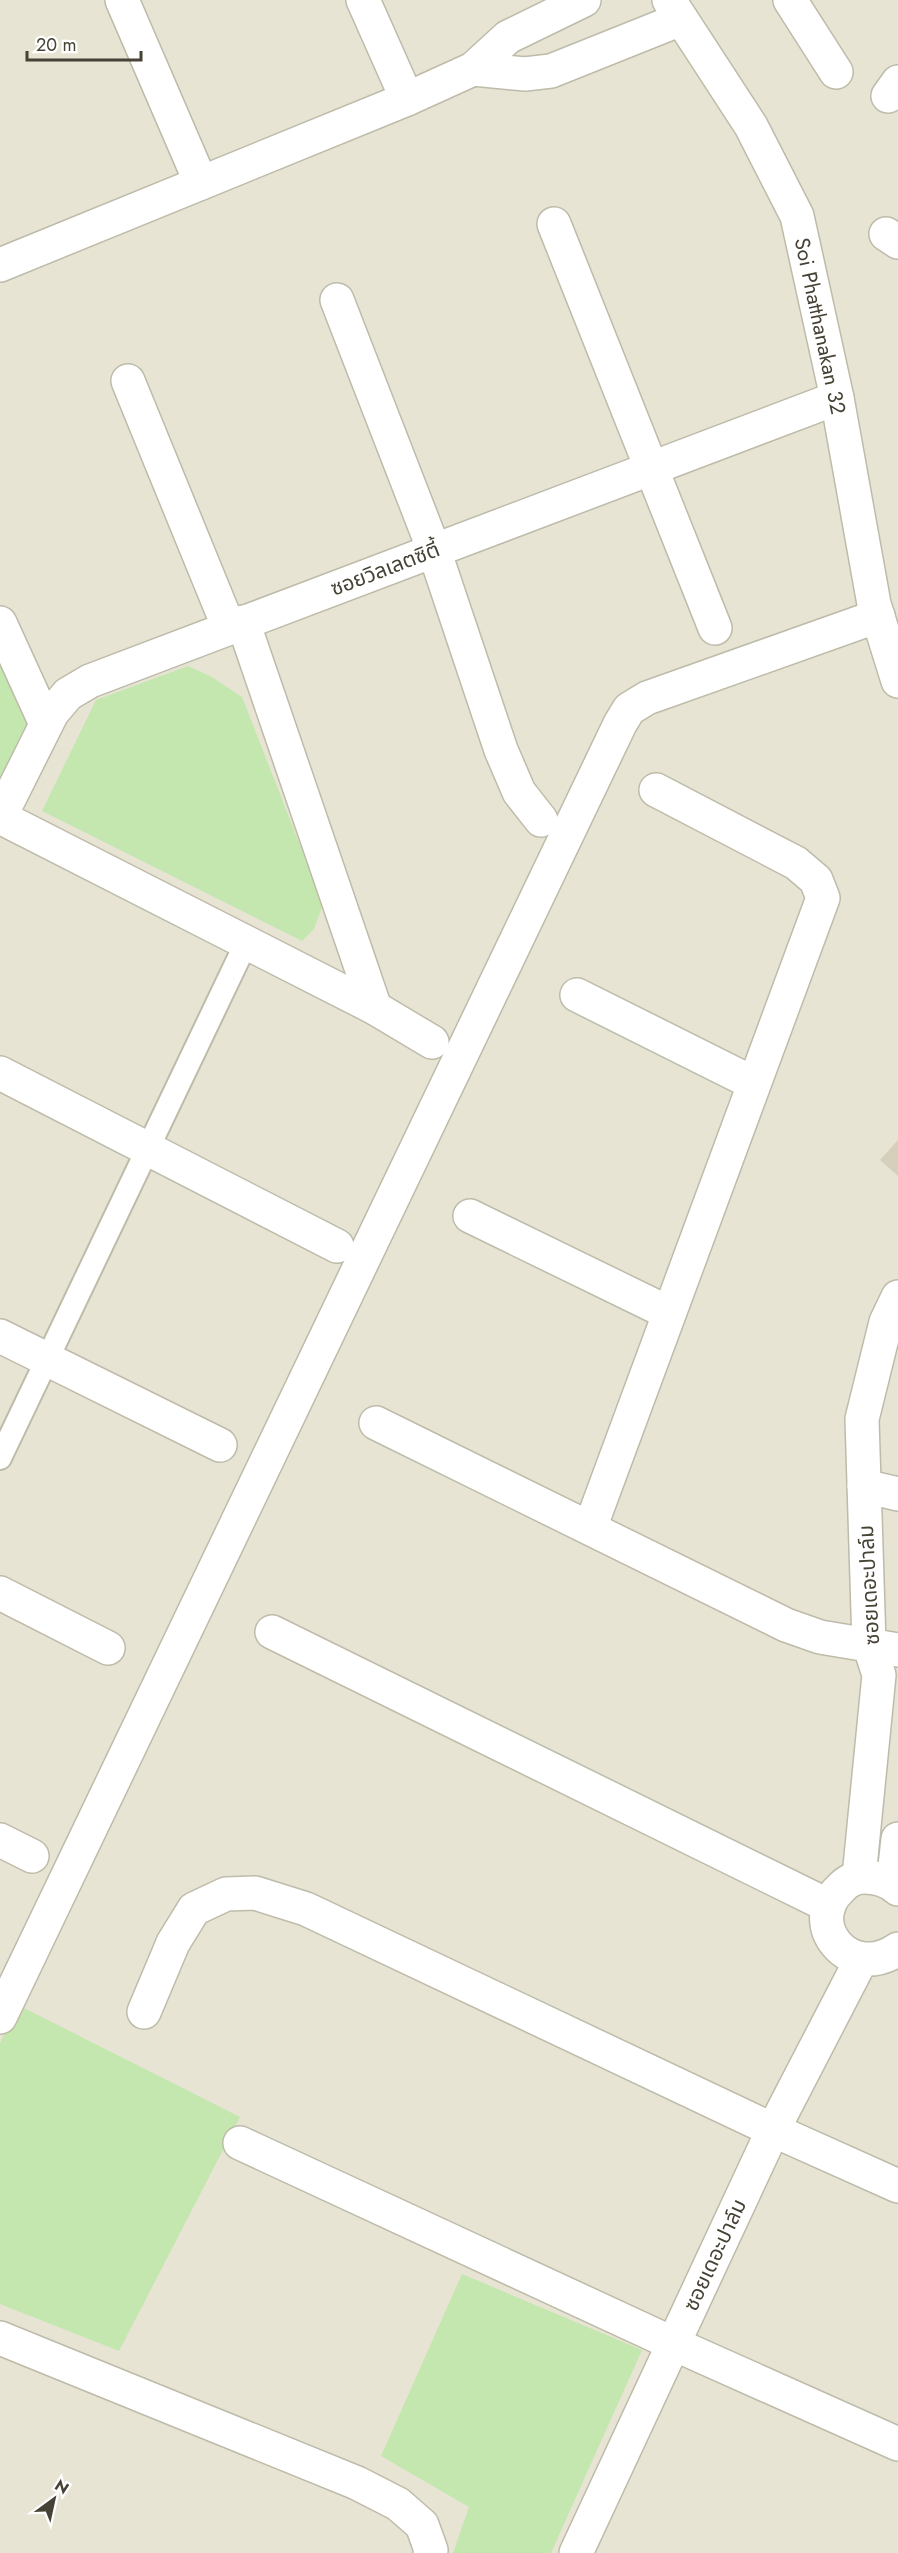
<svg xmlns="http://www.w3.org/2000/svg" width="898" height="2553" viewBox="0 0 898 2553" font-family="Jost,'Noto Sans Thai',sans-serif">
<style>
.residential{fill:#e7e4d4}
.green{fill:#c3e7af}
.building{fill:#d5cfbb}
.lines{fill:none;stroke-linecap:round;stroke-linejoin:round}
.service-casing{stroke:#bebba9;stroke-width:26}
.minor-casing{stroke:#bebba9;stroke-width:36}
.tertiary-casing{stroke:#bebba9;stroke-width:36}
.service{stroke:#fff;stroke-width:22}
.minor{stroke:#fff;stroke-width:33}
.tertiary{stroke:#fff;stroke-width:33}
.labels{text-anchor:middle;stroke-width:6;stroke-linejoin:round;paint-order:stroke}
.street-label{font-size:21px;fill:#464235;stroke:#fff}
</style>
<rect width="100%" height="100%" fill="#f3f1e6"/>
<rect class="residential" x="0" y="0" width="898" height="2553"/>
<g class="green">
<path d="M0,653L34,725L0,800Z"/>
<path d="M188,666L212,677L242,697L323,904L314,929L302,941L42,811L96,700Z"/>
<path d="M18,2005L240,2117L119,2351L0,2304V2043Z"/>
<path d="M462,2274L642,2350L551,2553H453L469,2507L381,2456Z"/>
</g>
<path class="building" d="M898,1140V1176L880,1160Z"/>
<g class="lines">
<defs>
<path id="service" d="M0,1458L247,941"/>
<g id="minor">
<path d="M122,0L201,183"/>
<path d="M363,0L407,99"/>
<path d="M790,0L836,72"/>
<path d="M473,69L525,74L551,71L681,19"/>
<path d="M888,96L898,82"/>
<path d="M554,224L715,628"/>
<path d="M886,234L898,242"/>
<path d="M0,265L407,99L473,69L508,37L584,0"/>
<path d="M337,300L434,550L501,750L519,792L541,820"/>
<path d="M128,381L229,628"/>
<path d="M243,622L375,1008"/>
<path d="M0,623L46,724"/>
<path d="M0,817L52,713L68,694L90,681L837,398"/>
<path d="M0,817L375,1008L432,1042"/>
<path d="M577,995L753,1083"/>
<path d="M0,1073L337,1246"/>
<path d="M470,1216L669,1313"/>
<path d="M0,1336L220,1445"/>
<path d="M376,1423L786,1625L820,1637L898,1650"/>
<path d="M864,1486L898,1494"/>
<path d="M590,1528L823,898L816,880L796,863L656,790"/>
<path d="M0,1593L108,1648"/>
<path d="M272,1632L829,1906"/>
<path d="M0,1840L32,1856"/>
<path d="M859,1877L879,1675L869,1644L862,1419L886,1322L898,1297"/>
<path d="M893,1884L898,1839"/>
<path d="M898,1889C888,1880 877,1877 864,1877C855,1877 846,1882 840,1889C803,1923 849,1983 898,1949"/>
<path d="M144,2012L173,1943L194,1909L226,1894L255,1893L306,1909L773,2130L898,2186"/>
<path d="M0,2017L620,724L629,709L647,698L878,616"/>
<path d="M240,2143L674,2344L898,2444"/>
<path d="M0,2338L357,2483L398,2504L422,2525L431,2550L430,2553"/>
<path d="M576,2553L773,2130L861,1960"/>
</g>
<path id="tertiary" d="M669,0L751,126L797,216L837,398L874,604L898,681"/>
</defs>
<use href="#service" class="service-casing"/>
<use href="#minor" class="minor-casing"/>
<use href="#tertiary" class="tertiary-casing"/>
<use href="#service" class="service"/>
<use href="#minor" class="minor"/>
<use href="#tertiary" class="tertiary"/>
</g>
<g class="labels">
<g class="street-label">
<text transform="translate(820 326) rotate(78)" y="7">Soi Phatthanakan 32</text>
<text transform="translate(385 569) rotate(-21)" y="7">ซอยวิลเลตซิตี้</text>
<text transform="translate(869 1585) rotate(-93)" y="7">ซอยเดอะปาล์ม</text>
<text transform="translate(715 2255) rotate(-65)" y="7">ซอยเดอะปาล์ม</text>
</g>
</g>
<g transform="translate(54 2499) rotate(33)" stroke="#ffffff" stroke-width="4.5" paint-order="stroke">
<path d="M0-4.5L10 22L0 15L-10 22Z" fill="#464235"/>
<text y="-9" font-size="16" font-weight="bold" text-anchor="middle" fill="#464235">N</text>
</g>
<path d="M27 51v9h114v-9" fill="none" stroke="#464235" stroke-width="3"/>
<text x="36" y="51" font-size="18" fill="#464235" stroke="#ffffff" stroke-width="4.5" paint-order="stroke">20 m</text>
</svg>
